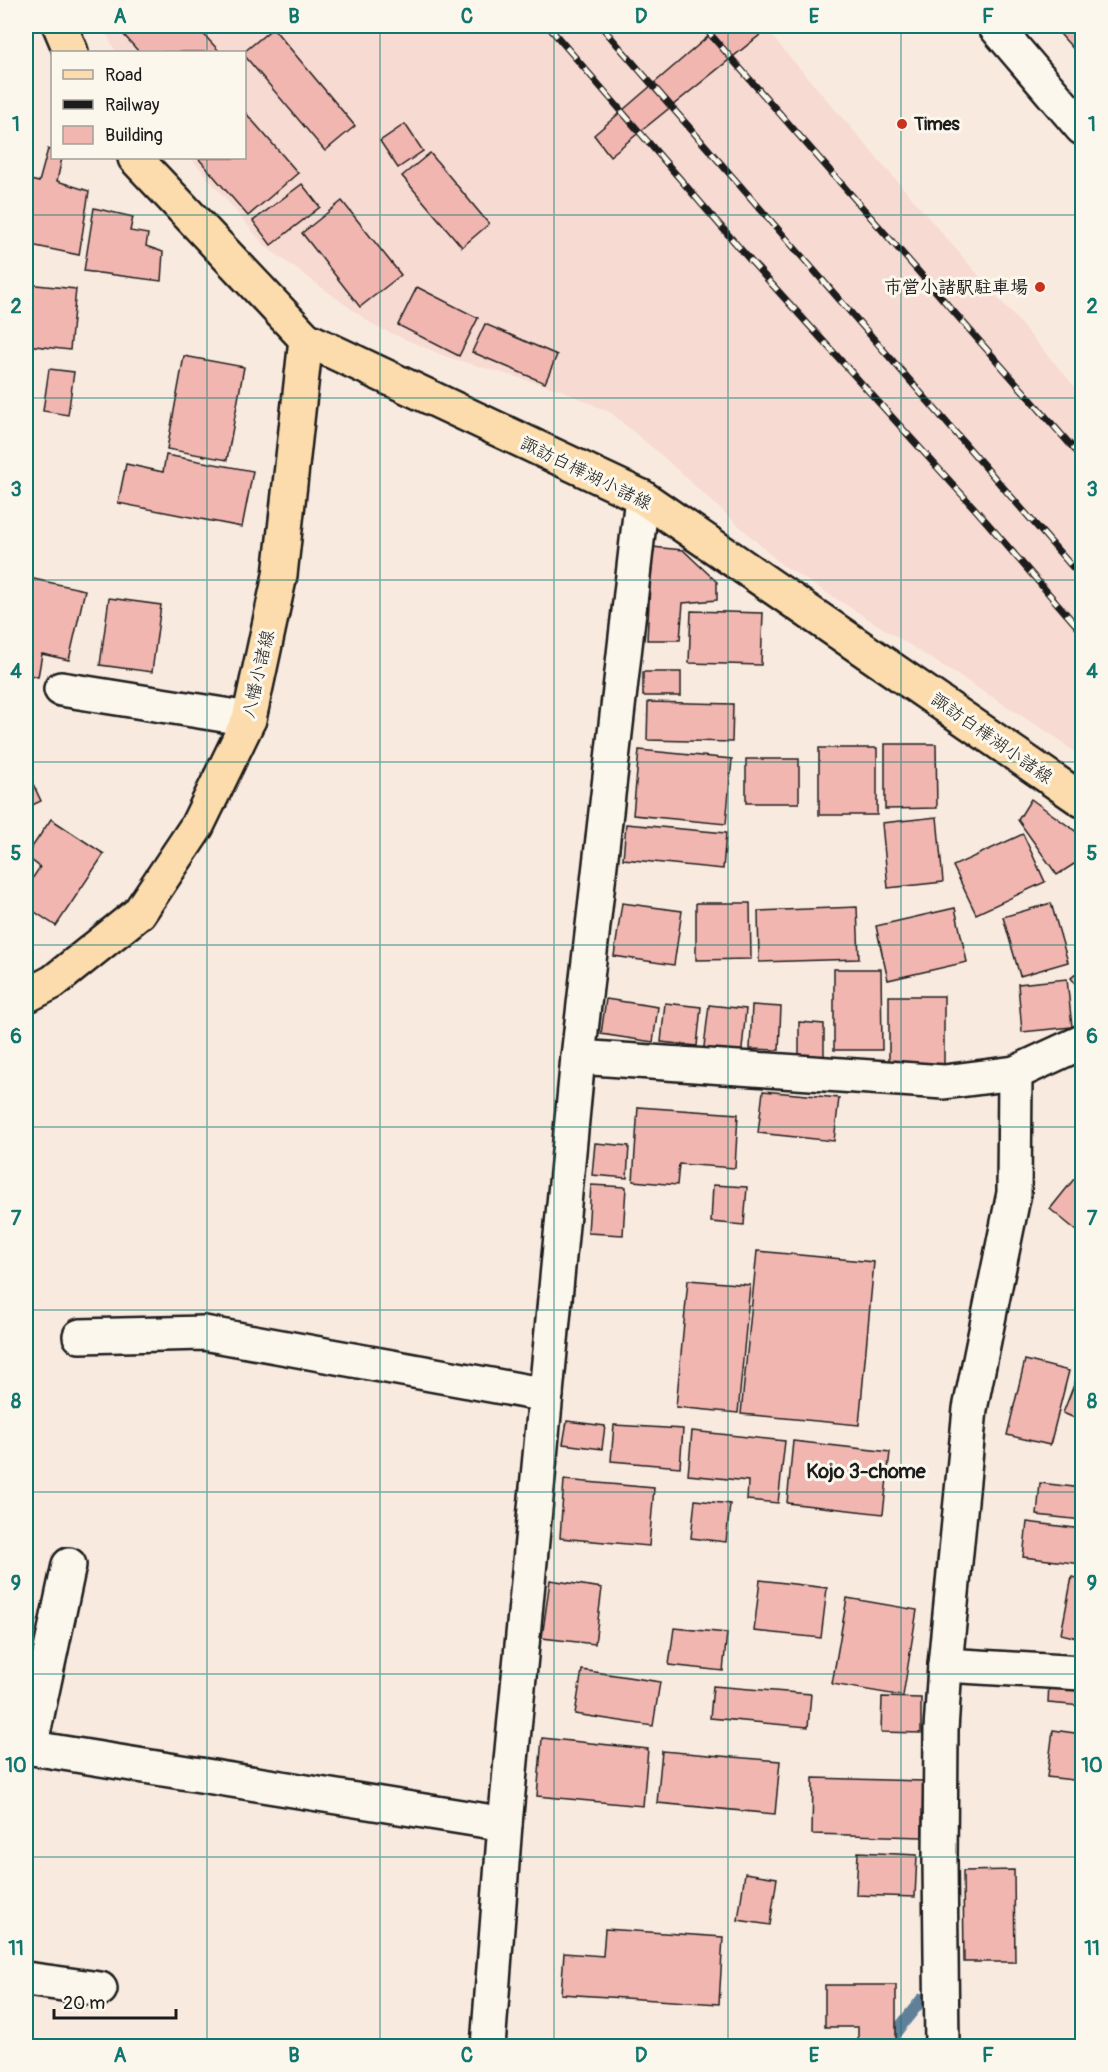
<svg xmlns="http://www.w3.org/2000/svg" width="1108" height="2072" viewBox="0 0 1108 2072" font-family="Pangolin,'Klee One',sans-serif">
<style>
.built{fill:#f7dad2}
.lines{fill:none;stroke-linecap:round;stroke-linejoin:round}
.stream{stroke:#618099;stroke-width:12}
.building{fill:#f1b6b0;stroke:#1c1c1c;stroke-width:1.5}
.minor-casing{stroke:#1c1c1c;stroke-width:38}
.major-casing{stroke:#1c1c1c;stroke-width:38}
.minor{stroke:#fbf7ec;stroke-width:33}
.major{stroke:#fcdcac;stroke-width:33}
.rail-casing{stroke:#1c1c1c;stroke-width:7}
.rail{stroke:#fbf7ec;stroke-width:4.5;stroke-dasharray:14;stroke-linecap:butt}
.grid{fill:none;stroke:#0f766e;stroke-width:1.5;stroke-opacity:0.55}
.poi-dot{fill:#c8321e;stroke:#fbf7ec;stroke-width:2}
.labels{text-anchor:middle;stroke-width:6;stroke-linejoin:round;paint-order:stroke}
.poi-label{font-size:18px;font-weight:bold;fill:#1c1c1c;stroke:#fbf7ec;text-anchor:start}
.street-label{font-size:18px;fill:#1c1c1c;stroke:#fbf7ec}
.neighbourhood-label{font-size:20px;font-weight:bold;fill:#1c1c1c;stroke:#fbf7ec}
.neatline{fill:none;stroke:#0f766e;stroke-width:2}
.grid-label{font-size:20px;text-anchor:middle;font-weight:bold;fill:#0f766e}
</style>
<rect width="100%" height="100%" fill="#f9eae0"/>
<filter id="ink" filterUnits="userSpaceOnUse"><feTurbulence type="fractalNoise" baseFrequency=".0167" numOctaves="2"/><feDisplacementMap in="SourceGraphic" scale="12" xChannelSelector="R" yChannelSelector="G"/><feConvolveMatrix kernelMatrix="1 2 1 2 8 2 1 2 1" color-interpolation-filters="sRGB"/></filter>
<g filter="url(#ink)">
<path class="built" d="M102,26H763L1082,395V759L1057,738L781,564L661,455L611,413L561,390L447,357L376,327L266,247L191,158H244V52H116Z"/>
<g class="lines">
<path class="stream" d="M885,2046L922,1999"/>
</g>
<g class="building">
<path d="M116,26H196L220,52H139Z"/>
<path d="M716,26H763L766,30L610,156L594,135L718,28Z"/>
<path d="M1053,26H1082V48L1077,53Z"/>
<path d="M273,28L355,126L325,151L244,55V52Z"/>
<path d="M244,111L298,173L248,216L198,158H244Z"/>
<path d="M405,124L423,151L398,168L380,141Z"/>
<path d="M48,149L52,151V158H62L57,181L89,191L79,255L26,244V179L39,182Z"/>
<path d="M430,153L489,224L462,247L402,176Z"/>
<path d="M302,184L320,207L271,245L253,221Z"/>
<path d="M342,201L401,275L360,307L302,233Z"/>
<path d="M94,208L133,217L130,231L148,234L146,246L163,252L161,281L84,271Z"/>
<path d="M26,284L76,289L70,350L26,345Z"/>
<path d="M417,287L478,318L459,356L398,325Z"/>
<path d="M485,324L557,355L545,383L472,352Z"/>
<path d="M184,356L244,367L227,460L167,449Z"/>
<path d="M49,369L74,372L68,415L43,411Z"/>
<path d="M166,455L253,471L242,527L118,503L126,464L163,472Z"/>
<path d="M652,547L683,550L717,582V600L683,603L680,640H647Z"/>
<path d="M29,578L85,590L69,660L42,654L38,677L26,674V595Z"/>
<path d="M109,598L161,605L152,672L100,665Z"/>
<path d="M691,611L763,613L761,665L689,663Z"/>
<rect x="643" y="672" width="38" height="24"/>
<path d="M648,702L733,704L732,742L647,740Z"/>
<path d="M885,744H936L937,808L885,809Z"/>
<rect x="819" y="748" width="58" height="67"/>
<path d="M639,750L732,759L726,824L633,815Z"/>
<rect x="746" y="759" width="53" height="44"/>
<path d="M26,769L41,801L26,808Z"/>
<path d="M1031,799L1082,836V859L1057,875L1018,820Z"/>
<path d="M937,817L943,882L888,888L882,823Z"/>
<path d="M51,819L104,854L56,926L26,906V888L40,867L26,856Z"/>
<path d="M626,824L726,833L723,869L623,859Z"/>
<path d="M1023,834L1045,882L976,914L953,866Z"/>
<path d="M622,903L682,911L674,965L614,956Z"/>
<path d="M696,903H750L751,959L696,960Z"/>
<path d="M1051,903L1068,962L1020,976L1003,917Z"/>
<path d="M857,907L859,959L759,962L758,911Z"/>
<path d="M955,908L967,962L888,980L876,926Z"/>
<path d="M834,969H881L882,1050H834Z"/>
<path d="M1082,969V993L1071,978Z"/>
<path d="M1067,979L1072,1027L1022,1032L1018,984Z"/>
<rect x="889" y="996" width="55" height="71"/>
<path d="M606,999L658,1007L653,1042L601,1034Z"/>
<path d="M665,1003L701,1007L697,1046L661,1042Z"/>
<path d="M709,1005L746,1009L741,1059L703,1055Z"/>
<path d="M752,1005L781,1007L779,1050L750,1049Z"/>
<path d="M799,1022L824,1024V1057H799Z"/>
<path d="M763,1091L839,1098L834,1141L758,1133Z"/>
<path d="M638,1107L738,1114L735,1168L679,1164L677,1185L633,1181Z"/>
<path d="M595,1143L629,1146L627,1178L592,1175Z"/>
<path d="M1074,1179L1082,1186V1235L1050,1209Z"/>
<path d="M591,1185L626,1187L623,1235L588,1233Z"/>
<path d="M713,1185L747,1187L744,1225L711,1222Z"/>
<path d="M757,1251L874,1262L859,1425L741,1414Z"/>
<path d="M1082,1270V1288L1074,1281Z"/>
<path d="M688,1280L750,1285L738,1413L676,1407Z"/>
<path d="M1082,1329V1341L1077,1336Z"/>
<path d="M1025,1360L1069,1371L1050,1445L1007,1435Z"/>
<path d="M1079,1372L1082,1373V1421L1063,1413Z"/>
<path d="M567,1421L605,1426L602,1449L563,1444Z"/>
<path d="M614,1425L683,1429L680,1467L611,1461Z"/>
<path d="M692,1431L785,1441L778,1503L747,1500L748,1481L688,1475Z"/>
<path d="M793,1441L890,1452L883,1514L787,1503Z"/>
<path d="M564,1480L654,1488L649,1546L560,1538Z"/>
<path d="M1040,1483L1082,1488V1520L1037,1515Z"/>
<path d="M695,1500L730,1504L726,1542L691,1538Z"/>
<path d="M1027,1522L1082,1529V1564L1023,1557Z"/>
<path d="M1072,1577L1082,1579V1639L1061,1634Z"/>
<path d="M550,1580L602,1588L595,1644L542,1638Z"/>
<path d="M760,1580L827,1588L821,1638L754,1631Z"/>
<path d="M847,1598L917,1610L903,1696L832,1684Z"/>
<path d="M674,1628L727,1633L723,1671L669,1665Z"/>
<path d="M582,1670L660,1682L653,1726L575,1714Z"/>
<path d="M1049,1682L1082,1684V1706L1048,1703Z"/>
<path d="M713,1686L811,1694L808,1727L710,1718Z"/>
<path d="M882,1697L921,1698V1733L881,1732Z"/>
<path d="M1053,1730L1082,1734V1781L1047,1777Z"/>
<path d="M542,1738L648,1749L643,1806L537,1796Z"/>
<path d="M662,1751L780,1761L775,1814L657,1803Z"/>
<path d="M813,1778L923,1781L922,1837L812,1834Z"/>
<path d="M858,1852L917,1855L915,1897L856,1895Z"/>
<path d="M1014,1870L1015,1962H964L963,1871Z"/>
<path d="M745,1873L777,1878L770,1925L738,1920Z"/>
<path d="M605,1929L723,1937L719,2004L561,1994L564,1953L603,1956Z"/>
<path d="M825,1985H896V2040H858V2027H825Z"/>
</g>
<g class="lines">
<defs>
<g id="minor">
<path d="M995,26L1082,128"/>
<path d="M61,689L249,719"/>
<path d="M578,1057L944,1082L1015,1073L1082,1042"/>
<path d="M80,1336L204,1333L546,1395"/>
<path d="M945,1665L1082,1673"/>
<path d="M26,1747L505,1824"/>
<path d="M30,1748L69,1565"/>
<path d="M26,1979L100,1989"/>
<path d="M488,2046L505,1824L578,1057L642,497"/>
<path d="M942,2046L940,1861L941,1730L945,1665L970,1409L1014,1193L1015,1073"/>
</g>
<g id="major">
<path d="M60,26L71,52"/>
<path d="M135,158L306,339L642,497L1082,800"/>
<path d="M26,996L53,982L139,913L197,826L249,719L280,575L306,339"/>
</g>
</defs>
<use href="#minor" class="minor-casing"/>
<use href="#major" class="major-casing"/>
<use href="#minor" class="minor"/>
<use href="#major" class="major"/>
<defs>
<g id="rail">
<path d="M548,26L750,260L976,510L1082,632"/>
<path d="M601,26L1082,578"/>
<path d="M703,26L1082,458"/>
</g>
</defs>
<use href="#rail" class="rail-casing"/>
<use href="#rail" class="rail"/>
</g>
</g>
<path class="grid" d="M207,26V52M380,26V2046M554,26V2046M728,26V2046M901,26V2046M207,158V2046M26,215H1082M26,398H1082M26,580H1082M26,762H1082M26,945H1082M26,1127H1082M26,1310H1082M26,1492H1082M26,1674H1082M26,1857H1082"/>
<g class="poi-dot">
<circle cx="902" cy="124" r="6"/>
<circle cx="1040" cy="287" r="6"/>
</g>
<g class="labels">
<g class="poi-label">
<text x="914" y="130">Times</text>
<text x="1028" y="293" text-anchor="end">市営小諸駅駐車場</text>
</g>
<g class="street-label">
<text transform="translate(586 473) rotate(26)" y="6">諏訪白樺湖小諸線</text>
<text transform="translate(258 674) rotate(-77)" y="6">八幡小諸線</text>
<text transform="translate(992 738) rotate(35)" y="6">諏訪白樺湖小諸線</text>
</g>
<g class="neighbourhood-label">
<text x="866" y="1478">Kojo 3-chome</text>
</g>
</g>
<rect width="1108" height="2072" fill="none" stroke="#fbf7ec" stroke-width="66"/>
<rect x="51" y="51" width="195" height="108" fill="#fbf7ec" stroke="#a29f99" stroke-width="1.5"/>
<rect x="63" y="70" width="30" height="9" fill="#fcdcac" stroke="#a29f99" stroke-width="1.5"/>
<text x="105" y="81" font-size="18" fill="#1c1c1c">Road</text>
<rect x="63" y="100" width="30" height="9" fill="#1c1c1c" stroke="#a29f99" stroke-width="1.5"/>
<text x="105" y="111" font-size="18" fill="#1c1c1c">Railway</text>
<rect x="63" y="126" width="30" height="18" fill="#f1b6b0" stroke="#a29f99" stroke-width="1.5"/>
<text x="105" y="141" font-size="18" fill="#1c1c1c">Building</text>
<path d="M54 2009v9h122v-9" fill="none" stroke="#1c1c1c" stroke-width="3"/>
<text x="63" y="2009" font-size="18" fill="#1c1c1c" stroke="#fbf7ec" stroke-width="4.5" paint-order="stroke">20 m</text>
<rect x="33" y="33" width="1042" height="2006" class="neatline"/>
<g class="grid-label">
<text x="120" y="23">A</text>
<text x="294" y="23">B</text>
<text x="467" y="23">C</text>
<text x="641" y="23">D</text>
<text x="814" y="23">E</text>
<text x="988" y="23">F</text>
<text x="16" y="131">1</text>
<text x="1092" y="131">1</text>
<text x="16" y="313">2</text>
<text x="1092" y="313">2</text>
<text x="16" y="496">3</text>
<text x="1092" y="496">3</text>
<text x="16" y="678">4</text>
<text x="1092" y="678">4</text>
<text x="16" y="860">5</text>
<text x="1092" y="860">5</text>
<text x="16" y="1043">6</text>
<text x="1092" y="1043">6</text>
<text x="16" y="1225">7</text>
<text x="1092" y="1225">7</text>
<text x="16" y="1408">8</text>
<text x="1092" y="1408">8</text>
<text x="16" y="1590">9</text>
<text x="1092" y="1590">9</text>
<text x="16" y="1772">10</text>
<text x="1092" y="1772">10</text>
<text x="16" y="1955">11</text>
<text x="1092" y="1955">11</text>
<text x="120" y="2062">A</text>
<text x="294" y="2062">B</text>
<text x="467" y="2062">C</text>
<text x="641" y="2062">D</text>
<text x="814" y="2062">E</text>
<text x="988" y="2062">F</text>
</g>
</svg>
